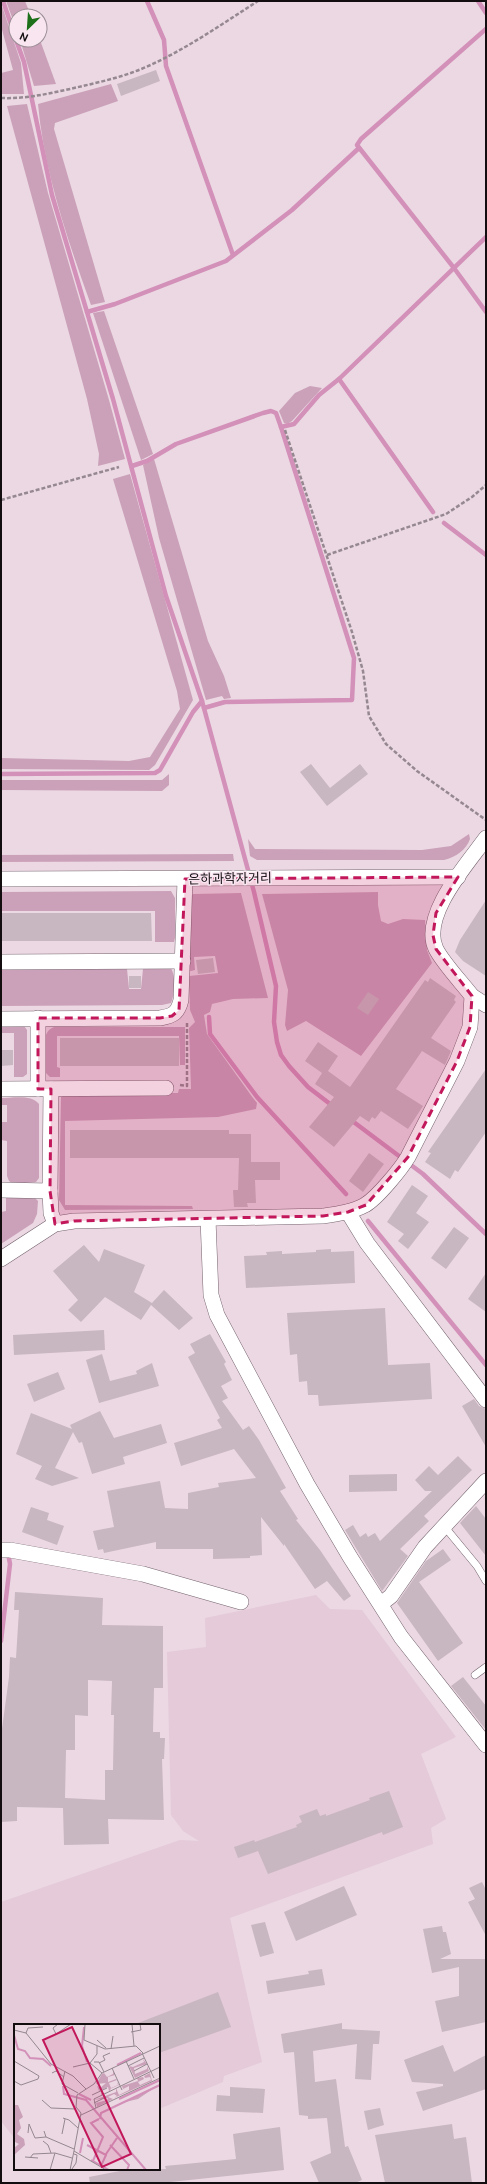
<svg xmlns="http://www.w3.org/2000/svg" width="487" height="2184" viewBox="0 0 487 2184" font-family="Ubuntu,'Noto Sans KR',sans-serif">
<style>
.built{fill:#e5cad9}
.green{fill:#cba1b9}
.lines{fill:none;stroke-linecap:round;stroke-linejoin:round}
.stream{stroke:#d390b8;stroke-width:4.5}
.building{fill:#c8b6c0;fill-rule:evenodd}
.service-casing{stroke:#75646e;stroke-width:8}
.minor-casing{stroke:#75646e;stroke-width:16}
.path{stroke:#968890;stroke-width:2.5;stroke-dasharray:4 2;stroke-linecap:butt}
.service{stroke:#fff;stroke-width:7}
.minor{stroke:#fff;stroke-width:15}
.marked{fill:#c2185b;fill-opacity:0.2;stroke:#c2185b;stroke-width:3;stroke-dasharray:8 5;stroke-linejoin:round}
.labels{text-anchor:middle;stroke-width:3;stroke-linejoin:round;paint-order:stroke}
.street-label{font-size:13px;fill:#130d10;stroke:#f8e5f0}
.inset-river{fill:none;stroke:#d390b8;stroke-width:2}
.inset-road{fill:none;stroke:#95878f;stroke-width:1}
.view{fill:#c2185b;fill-opacity:0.15;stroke:#c2185b;stroke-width:2}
.inset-edge{fill:none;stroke:#130d10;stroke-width:2}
</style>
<rect width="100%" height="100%" fill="#ebd8e3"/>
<path class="built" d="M316,1595L330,1609L362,1610L456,1737L421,1754L446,1819L431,1828L433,1844L230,1918L262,2062L224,2076L223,2082L159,2109V2025H15V2139L1,2121V1902L180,1840L199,1841L183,1831L171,1815L167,1652L206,1647L205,1618Z"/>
<g class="green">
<path d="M6,1H25L31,16H16V28Z"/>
<path d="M1,3L21,63L24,94H1V73L13,70L1,26Z"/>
<path d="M20,40H40L56,84L34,86Z"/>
<path d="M111,84L118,101L55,123L54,129L105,302L91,305C68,241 44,172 38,104Z"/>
<path d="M27,104L48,193L109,400L125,459L98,466L99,454L87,399L7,106Z"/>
<path d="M104,311L153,454L141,460L93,313Z"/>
<path d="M310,386L322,388L292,421L287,424L284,423L279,411L295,393Z"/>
<path d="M154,459L208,641L224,676L231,698L224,699L222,696L206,700L159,538L143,465Z"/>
<path d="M130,474L193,700L155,765L149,770L1,769V758L129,761L150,757L180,709L177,691L113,479Z"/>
<path d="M169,774V785L162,791L1,790V780H162Z"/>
<path d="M469,834L470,839C466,850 456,857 444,860H257L250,856L248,839L255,849L422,850L451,846Z"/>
<path d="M233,854L234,861L1,862V855Z"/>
<path d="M171,891L175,898V938L174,942H155V911H1V892Z"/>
<path d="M378,892V905L381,921L388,924L403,919L425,920L427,950L432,963L361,1056L306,1021L287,1031L285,1025L288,990L262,894Z"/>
<path d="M241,893L268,998L233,999L212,1004L210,1012L204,1015L207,1034L253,1098L257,1103L256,1109L218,1117L65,1121V1205L192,1206L193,1209L65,1210L59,1200L61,1097L69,1093H178L179,1089H191L189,1028L195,1022L190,1010L189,976L218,973L215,956L194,957L195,970L187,972L190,897L193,894Z"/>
<path d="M1,967L127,969L129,989H141L143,969L171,968C176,977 175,994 171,1003L162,1005L1,1006Z"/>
<path d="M1,1025L24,1026L27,1030V1074L23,1077H14V1033H1Z"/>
<path d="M54,1027H185V1065H180L179,1036H57V1067L60,1068V1077H50L45,1072C45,1058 39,1032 54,1027Z"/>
<path d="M1,1098C12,1098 32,1094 39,1104V1178L36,1182L13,1184L9,1181L7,1176V1141L1,1140V1122H7V1105H1Z"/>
<path d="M6,1196L35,1198L38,1201L37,1214L33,1223L1,1244V1212L6,1211Z"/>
</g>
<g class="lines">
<g class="stream">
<path d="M3,1L16,39"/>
<path d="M147,1L164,40L166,66L233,255"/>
<path d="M478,1L486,13"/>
<path d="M486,29L361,139L357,145L454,268L486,312"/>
<path d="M16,40L24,62L52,195L113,399L166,596L202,701L254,892L276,986L274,1022L277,1042L281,1055L289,1066L308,1087L334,1107"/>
<path d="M87,312L115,304L226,261L292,210L359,148"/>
<path d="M339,379L433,512"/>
<path d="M132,466L147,461L176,444L263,413L271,411L276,413L281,427"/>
<path d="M444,523L486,555"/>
<path d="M204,708L225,702L352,700L354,658L281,427L294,424L319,395L339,379L486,237"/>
<path d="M1,774L155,773L160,770L193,712L202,701"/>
<path d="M209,1017L210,1034L257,1097L346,1194"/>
<path d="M351,1120L423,1174L486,1234"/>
<path d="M368,1221L486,1365"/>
<path d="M1,1641L10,1564L8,1553"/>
</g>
</g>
<g class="building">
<path d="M156,70L160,81L121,96L117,84Z"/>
<path d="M311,764L330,788L360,764L368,774L327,806L300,772Z"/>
<path d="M486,900V976L463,961L455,952L460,940Z"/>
<path d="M1,913H151L152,941H1Z"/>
<path d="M213,958L215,972L198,974L196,960Z"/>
<rect x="129" y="976" width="12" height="12"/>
<path d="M430,978L456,996L454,1000L456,1002L431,1038L451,1051L445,1065L422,1051L396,1089L423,1106L408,1129L381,1111L375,1119L372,1117L369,1122L360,1116L334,1147L309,1127L334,1097L315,1084L322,1073L305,1061L318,1042L338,1056L328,1071L350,1087L425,980L428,982Z"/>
<path d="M368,992L379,999L368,1015L357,1008Z"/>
<rect x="60" y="1038" width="119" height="28"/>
<path d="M1,1050H13V1065L1,1066Z"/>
<path d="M486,1069V1132L458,1172L455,1170L450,1179L425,1162L431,1153L428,1152Z"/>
<path d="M70,1130H229V1134H251V1162H280V1180H255L256,1203H247L248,1207H234L233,1190H238L239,1158H70Z"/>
<path d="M369,1153L384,1164L363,1192L349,1181Z"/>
<path d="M412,1185L428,1196L416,1213L429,1222L408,1249L398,1241L404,1234L387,1222Z"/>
<path d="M454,1227L469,1238L446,1269L431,1258Z"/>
<path d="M84,1245L99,1262L104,1249L145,1265L134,1292L152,1303L164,1290L193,1318L179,1330L151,1305L141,1320L105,1297L81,1322L68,1310L78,1300L53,1271Z"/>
<path d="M331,1249V1252L354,1251L355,1283L246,1288L244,1256L267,1255L266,1252L282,1251V1254L316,1252V1250Z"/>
<path d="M486,1273V1312L468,1299Z"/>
<path d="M385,1308L388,1365L430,1363L432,1399L319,1406L318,1395H308L307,1381L299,1382L297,1354L290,1355L287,1313Z"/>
<path d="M104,1330L105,1350L14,1355L13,1335Z"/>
<path d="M210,1334L226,1362L224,1364L232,1380L221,1386L228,1398L222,1401L243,1430L249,1426L259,1440L286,1488L280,1491L298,1519L296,1520L320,1550L351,1596L344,1601L327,1581L315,1589L284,1544V1546L261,1517L262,1555L250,1556V1558L213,1559V1549H156V1542L104,1553L103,1549L98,1550L93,1531L114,1527L107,1491L160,1481L165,1508L188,1509V1493L219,1487L218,1483L256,1478L234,1449L181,1466L174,1443L222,1428L217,1420L220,1418L188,1357L195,1353L190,1344Z"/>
<path d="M102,1354L110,1381L137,1374L136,1371L152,1363L159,1386L99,1403L86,1360Z"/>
<path d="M58,1372L65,1389L34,1402L27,1384Z"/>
<path d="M474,1399L479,1406L486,1409V1447L462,1406Z"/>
<path d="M100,1411L114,1438L161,1424L167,1443L123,1457L125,1464L92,1474L82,1442L79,1443L73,1432L55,1468L79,1478L52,1486L35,1479L42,1466L16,1454L31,1413L72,1429L70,1425Z"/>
<path d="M458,1456L472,1470L424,1516L429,1521L400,1549L408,1556L382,1591L345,1530L353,1525L360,1537L366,1533L368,1537L375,1533L380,1541L432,1491H425L415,1480L429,1466L438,1475Z"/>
<path d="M397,1474V1491L349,1492V1475Z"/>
<path d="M476,1506L486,1519V1556L460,1523Z"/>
<path d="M31,1507L49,1513L47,1520L64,1526L57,1545L22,1532Z"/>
<path d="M443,1549L451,1560L419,1582L463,1643L438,1661L397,1603L426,1561Z"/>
<path d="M15,1592L103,1598L102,1625L163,1626V1688H154L153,1732H160V1738H165L164,1759H162L164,1820L108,1819L109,1844L64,1845L63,1808L17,1807V1821L1,1822V1736L9,1677L10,1657L16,1658L19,1610H14ZM88,1680L112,1681L111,1715H114L113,1770H105V1800L65,1798L66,1750H75V1715L88,1716Z"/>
<path d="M463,1677L486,1706V1730L451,1686Z"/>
<path d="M389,1791L403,1827L383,1835L382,1832L268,1874L258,1851L238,1858L234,1847L254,1840L255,1842L297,1827L296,1825L302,1822L299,1816L317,1809L320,1816L326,1814V1816L370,1800L369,1798Z"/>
<path d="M482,1882L486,1890V1936L468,1902L475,1899L469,1888Z"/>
<path d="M344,1886L357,1915L296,1941L284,1912Z"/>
<path d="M265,1922L274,1953L260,1957L251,1925Z"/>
<path d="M442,1926L443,1932H446L451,1954L440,1959H486V2022L442,2032L435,2001L459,1996V1967L432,1973L423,1929Z"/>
<path d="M322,1969L325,1985L268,1994L266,1981L309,1974L308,1971Z"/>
<path d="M218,1992L231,2027L159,2053V2025H133Z"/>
<path d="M342,2023V2029L380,2031L379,2044H373L371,2080L355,2079L357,2044L313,2051L315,2082L336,2079L345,2147L348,2146L362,2180L355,2183H319L310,2162L331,2153L327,2118L308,2119V2116L299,2115L294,2052L284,2053L281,2034Z"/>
<path d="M443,2045L454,2072L486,2055V2089L423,2111L416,2092L443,2086V2084L412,2082L404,2060Z"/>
<path d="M230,2087L265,2089L263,2113L216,2111L217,2095L230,2096Z"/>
<path d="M380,2108L384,2125L368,2130L364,2111Z"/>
<path d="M452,2124L454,2139L466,2137L472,2183H385L375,2135Z"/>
<path d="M280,2127L284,2170L161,2183H90L89,2177L130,2169H166L165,2166L236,2159L233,2134Z"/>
</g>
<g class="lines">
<defs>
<g id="service">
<path d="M444,1526L477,1566L486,1581"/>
<path d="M475,1675L486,1667"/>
</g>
<g id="minor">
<path d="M1,879L458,877"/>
<path d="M1,962L183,961"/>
<path d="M472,996L486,1005"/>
<path d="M1,1019L160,1018C173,1016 178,1013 181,1000L185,879"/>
<path d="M1,1089L166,1088"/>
<path d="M38,1089V1018"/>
<path d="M51,1089L50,1191L51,1213L55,1224"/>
<path d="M1,1190L50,1191"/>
<path d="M348,1212L367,1243L486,1400"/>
<path d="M208,1219L211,1295L217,1315L307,1484L350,1557L401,1637L486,1745"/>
<path d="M1,1259L55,1224L74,1221L323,1216C337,1214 352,1212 365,1205C377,1198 401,1169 408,1157L457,1061L470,1027L472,996C462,983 443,963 436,949C420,916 468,863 486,838"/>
<path d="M1,1550H10L143,1574L241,1602"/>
<path d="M381,1604L391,1596L425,1547L486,1481"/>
</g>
</defs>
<use href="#service" class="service-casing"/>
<use href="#minor" class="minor-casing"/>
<g class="path">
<path d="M1,98C25,99 47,94 70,89C95,83 121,78 146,67C185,50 222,24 258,1"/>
<path d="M285,430L352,632L363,671L369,716L386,744L417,771L486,820"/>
<path d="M1,500L119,467"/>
<path d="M327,555L446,514L472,497L486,485"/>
<path d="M180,1085L187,1086V1023"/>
</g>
<use href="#service" class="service"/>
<use href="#minor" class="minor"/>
</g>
<path class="marked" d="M458,877L436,913L433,935L436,949L472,996L470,1027L457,1061L408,1157L366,1205L348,1212L323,1216L74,1221L55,1224L50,1191L51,1089H38V1018H160L172,1016L179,1010L185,879Z"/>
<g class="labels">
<g class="street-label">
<text transform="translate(230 878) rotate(-1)" y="5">은하과학자거리</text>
</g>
</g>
<g transform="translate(14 2024)">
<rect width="146" height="146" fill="#ebd8e3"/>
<path d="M129,35L133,40L120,44L121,50L133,45V42L135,47L121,54L115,42L119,43L130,38ZM99,47L101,51L94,53V58L102,55L103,56L95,59L97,64L104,61L103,58L105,61L96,65L97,66L87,71V68L88,70L95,67L94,63L85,67L83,62L86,64L92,59L82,60L88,50L90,49L93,53L99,50ZM136,49L138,57L100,74L103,72L100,70L94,73L99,75L83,83L82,79L93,76L94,74L80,76L102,68V64L105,71L115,66V62L109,65L108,62L124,57L123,54L129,53L130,55L124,58L126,61L137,56L136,53L131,54L130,52ZM146,60L124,75L107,79ZM0,81H4L9,93L5,96L7,104L3,110L10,115L11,121L0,131V124L5,120L1,118L0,123Z" fill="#cba1b9"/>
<path class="inset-river" d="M70,3L68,22L73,38M0,11L4,25L11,27L16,34L29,35L37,42M103,41L127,29M49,62L50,70L72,76L132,146M65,70L77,76M105,75L146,56M86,95L87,89L146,61M73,121L92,131L87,142M96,121L115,141L113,146M66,129L69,114M92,130L103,114M77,136L95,146M79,137L89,113L77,99L85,95"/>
<path class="inset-road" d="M44,0L39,4L42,10L57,0M71,0L70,16L91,25L122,22L129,29M118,0L120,22M0,6L12,9L37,40L59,52L72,65M117,8L127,6L126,0M12,9L14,4L29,3M83,16L92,24M97,25L99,12M128,29L140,54M0,37L25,52L24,55L7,61L0,57M112,37L120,55M80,38H85L90,48M76,39L88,49L146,22M85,39L91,36L89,32L96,29M114,42L130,34M59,43L76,39L83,30V22M98,44L108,66M51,47L48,60L64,69M120,47L133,40M38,49L42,47L50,53M78,71L93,64M28,76L37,84L62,85M80,79L92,73M82,84L80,75L146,43M67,91L146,54M49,94L55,96L64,104M30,107L32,113L60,125M14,109L15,100L21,114L32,113M48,110L51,95M29,117L34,121L37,129M60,127L67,89L62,83L63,71L80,60L88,49M11,133L24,134M16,134L19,130L41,129L58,134M58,145L62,139L63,131L60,130M36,146L41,129M56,146L60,127L92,146"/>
<path class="view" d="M58,3L117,130L88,143L29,16Z"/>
<rect width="146" height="146" class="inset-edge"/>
</g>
<rect width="487" height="2184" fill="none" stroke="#130d10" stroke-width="4"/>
<g transform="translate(28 28) rotate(205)"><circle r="19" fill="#f8e5f0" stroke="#9c8f96"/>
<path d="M0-3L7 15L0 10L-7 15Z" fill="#1d7019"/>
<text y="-6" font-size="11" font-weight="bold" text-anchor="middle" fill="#130d10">N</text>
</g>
</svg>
